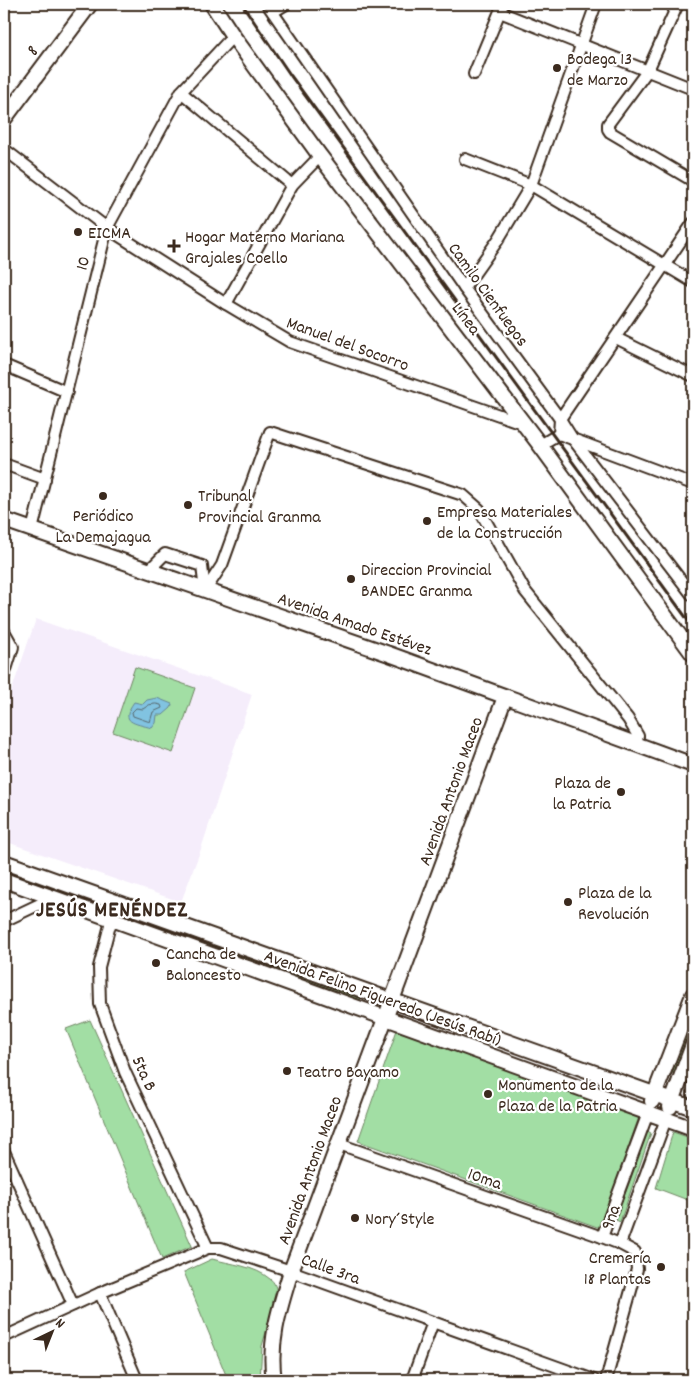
<svg xmlns="http://www.w3.org/2000/svg" width="697" height="1384" viewBox="0 0 697 1384" font-family="Dekko,sans-serif">
<style>
.built{fill:#f5edfb}
.green{fill:#a2dea4;stroke:#6e8461}
.water{fill:#81c3e1;stroke:#658693}
.lines{fill:none;stroke-linecap:round;stroke-linejoin:round}
.shore{stroke:#57676c;stroke-width:1}
.street-casing{stroke:#3b2a1e;stroke-width:14}
.secondary-casing{stroke:#3b2a1e;stroke-width:18}
.street{stroke:#fff;stroke-width:10}
.secondary{stroke:#fff;stroke-width:14}
.rail{stroke:#3b2a1e;stroke-width:3}
.poi-dot{fill:#3b2a1e;stroke:#fff;stroke-width:2}
.labels{text-anchor:middle;stroke-width:4.5;stroke-linejoin:round;paint-order:stroke}
.street-label{font-size:18px;fill:#3b2a1e;stroke:#fff}
.poi-label{font-size:18px;fill:#3b2a1e;stroke:#fff;text-anchor:start}
.district-label{font-size:22px;font-weight:bold;letter-spacing:1px;fill:#3b2a1e;stroke:#fff}
</style>
<rect width="100%" height="100%" fill="#fff"/>
<filter id="ink" filterUnits="userSpaceOnUse"><feTurbulence type="fractalNoise" baseFrequency=".02" numOctaves="2"/><feDisplacementMap in="SourceGraphic" scale="10" xChannelSelector="R" yChannelSelector="G"/><feConvolveMatrix kernelMatrix="1 2 1 2 8 2 1 2 1" color-interpolation-filters="sRGB"/></filter>
<g filter="url(#ink)">
<path class="built" d="M36,619L252,694L201,849L181,902L4,841V713Z"/>
<g class="green">
<path d="M135,667L195,688L173,753L113,732Z"/>
<path d="M4,868L84,898V900L4,871Z"/>
<path d="M139,916L361,997L360,1000L138,919Z"/>
<path d="M693,1013V1027L676,1075L672,1073Z"/>
<path d="M90,1020L192,1246L162,1259L66,1029Z"/>
<path d="M398,1027L640,1114L600,1228L358,1141Z"/>
<path d="M647,1131L651,1133L620,1222L616,1220Z"/>
<path d="M673,1132L693,1139V1202L656,1188Z"/>
<path d="M212,1259C230,1264 255,1266 270,1279C275,1282 276,1288 277,1293L262,1346L260,1380H228L184,1272Z"/>
</g>
<path class="water" d="M157,698L172,704L171,708L163,715H157L156,723L152,728C134,723 119,723 134,702L143,704L147,700Z"/>
<g class="lines">
<path class="shore" d="M156,704L161,705L162,708L153,712L150,722L133,716L132,712L136,708L143,709L149,705Z"/>
<defs>
<g id="street">
<path d="M267,4L464,288L560,419L572,438L693,596"/>
<path d="M678,4L648,70L608,124V129L610,132L693,181"/>
<path d="M273,12L286,4"/>
<path d="M500,12L693,89"/>
<path d="M474,74L503,4"/>
<path d="M181,92L292,185"/>
<path d="M4,149L107,228L226,304L290,342L522,423"/>
<path d="M465,159L531,185L693,282"/>
<path d="M464,288L498,240L531,185L596,4"/>
<path d="M226,304L292,185L320,156"/>
<path d="M616,338L693,376"/>
<path d="M4,365L67,392"/>
<path d="M559,434L560,419L693,223"/>
<path d="M540,445L559,434L693,484"/>
<path d="M4,464L45,479"/>
<path d="M32,530L107,228L181,92L233,36"/>
<path d="M148,571L165,554L202,566L205,591"/>
<path d="M205,591L222,565L270,432L463,495L479,509L525,591L628,719L638,736L635,743"/>
<path d="M4,631L13,647L4,676"/>
<path d="M116,902L99,967L100,1004L125,1072L208,1248"/>
<path d="M4,921L44,902L46,895"/>
<path d="M339,1144L602,1237L620,1244L635,1252L637,1269L606,1380"/>
<path d="M4,1151L73,1305"/>
<path d="M602,1237L648,1113"/>
<path d="M620,1244L666,1119"/>
<path d="M100,1293L137,1380"/>
<path d="M4,1337L100,1293L208,1248H221L291,1271L594,1380"/>
<path d="M412,1380L433,1322"/>
</g>
<g id="secondary">
<path d="M212,4L233,36L320,156L540,445L693,654"/>
<path d="M4,119L90,4"/>
<path d="M4,520L389,654L693,765"/>
<path d="M4,862L693,1108"/>
<path d="M4,880L693,1129"/>
<path d="M652,1101L693,995"/>
<path d="M670,1107L693,1045"/>
<path d="M274,1380C268,1342 280,1307 291,1271L505,697"/>
</g>
</defs>
<use href="#street" class="street-casing"/>
<use href="#secondary" class="secondary-casing"/>
<use href="#street" class="street"/>
<use href="#secondary" class="secondary"/>
<path class="rail" d="M242,4L291,76L693,627"/>
</g>
</g>
<g class="poi-dot">
<circle cx="557" cy="68" r="5"/>
<circle cx="78" cy="232" r="5"/>
<path d="M171.5 238.5h5v5h5v5h-5v5h-5v-5h-5v-5h5z"/>
<circle cx="103" cy="496" r="5"/>
<circle cx="188" cy="505" r="5"/>
<circle cx="427" cy="521" r="5"/>
<circle cx="351" cy="579" r="5"/>
<circle cx="621" cy="792" r="5"/>
<circle cx="568" cy="902" r="5"/>
<circle cx="156" cy="963" r="5"/>
<circle cx="287" cy="1071" r="5"/>
<circle cx="488" cy="1094" r="5"/>
<circle cx="355" cy="1218" r="5"/>
<circle cx="661" cy="1267" r="5"/>
</g>
<g class="labels">
<g class="street-label">
<text transform="translate(32 50) rotate(-53)" y="6">8</text>
<text transform="translate(82 263) rotate(-76)" y="6">10</text>
<text transform="translate(489 294) rotate(54)" y="6">Camilo Cienfuegos</text>
<text transform="translate(467 318) rotate(53)" y="6">Línea</text>
<text transform="translate(348 343) rotate(20)" y="6">Manuel del Socorro</text>
<text transform="translate(355 623) rotate(19)" y="6">Avenida Amado Estévez</text>
<text transform="translate(450 791) rotate(-70)" y="6">Avenida Antonio Maceo</text>
<text transform="translate(383 997) rotate(20)" y="6">Avenida Felino Figueredo (Jesús Rabí)</text>
<text transform="translate(145 1073) rotate(66)" y="6">5ta B</text>
<text transform="translate(309 1170) rotate(-70)" y="6">Avenida Antonio Maceo</text>
<text transform="translate(485 1178) rotate(19)" y="6">10ma</text>
<text transform="translate(610 1217) rotate(-70)" y="6">9na</text>
<text transform="translate(331 1268) rotate(20)" y="6">Calle 3ra</text>
</g>
<g class="poi-label">
<text x="567" y="64">Bodega 13<tspan x="567" dy="21">de Marzo</tspan></text>
<text x="88" y="238">EICMA</text>
<text x="185" y="242">Hogar Materno Mariana<tspan x="185" dy="21">Grajales Coello</tspan></text>
<text x="198" y="501">Tribunal<tspan x="198" dy="21">Provincial Granma</tspan></text>
<text x="437" y="517">Empresa Materiales<tspan x="437" dy="21">de la Construcción</tspan></text>
<text x="103" y="521" text-anchor="middle">Periódico<tspan x="103" dy="21">La Demajagua</tspan></text>
<text x="361" y="575">Direccion Provincial<tspan x="361" dy="21">BANDEC Granma</tspan></text>
<text x="611" y="788" text-anchor="end">Plaza de<tspan x="611" dy="21">la Patria</tspan></text>
<text x="578" y="898">Plaza de la<tspan x="578" dy="21">Revolución</tspan></text>
<text x="166" y="959">Cancha de<tspan x="166" dy="21">Baloncesto</tspan></text>
<text x="297" y="1077">Teatro Bayamo</text>
<text x="498" y="1090">Monumento de la<tspan x="498" dy="21">Plaza de la Patria</tspan></text>
<text x="365" y="1224">Nory´Style</text>
<text x="651" y="1263" text-anchor="end">Cremería<tspan x="651" dy="21">18 Plantas</tspan></text>
</g>
<g class="district-label">
<text x="112" y="916">JESÚS MENÉNDEZ</text>
</g>
</g>
<rect width="697" height="1384" fill="none" stroke="#fff" stroke-width="20"/>
<rect x="10" y="10" width="677" height="1364" fill="none" stroke="#3b2a1e" stroke-width="2" filter="url(#ink)"/>
<g transform="translate(52 1332) rotate(43)" stroke="#ffffff" stroke-width="4" paint-order="stroke">
<path d="M0-4L9 19L0 12L-9 19Z" fill="#3b2a1e"/>
<text y="-8" font-size="14" font-weight="bold" text-anchor="middle" fill="#3b2a1e">N</text>
</g>
</svg>
